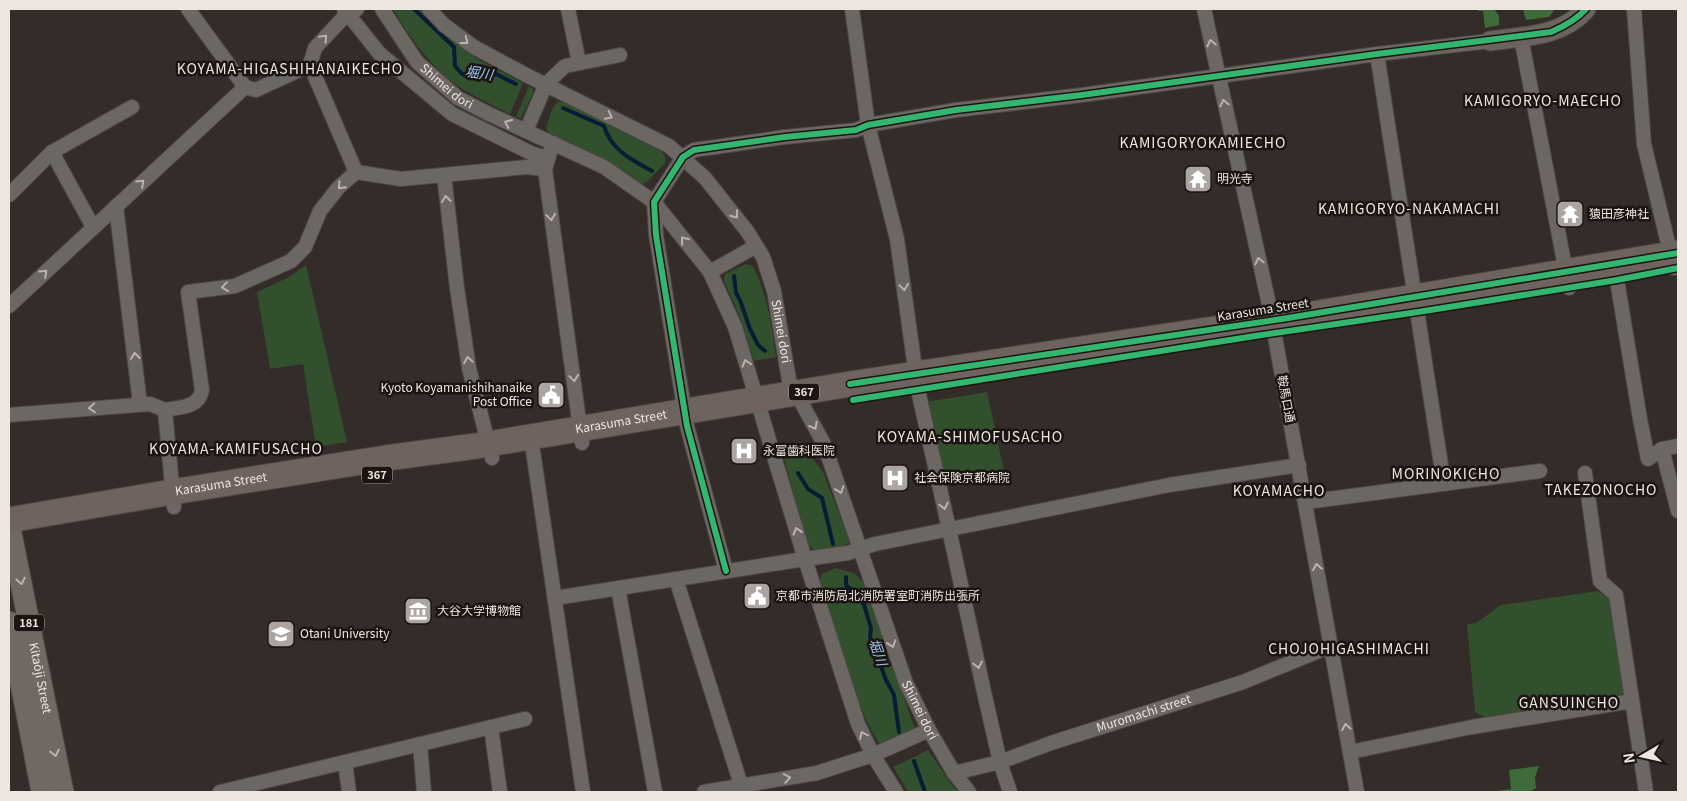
<svg xmlns="http://www.w3.org/2000/svg" width="1687" height="801" viewBox="0 0 1687 801" font-family="Georgia,'Noto Sans JP',serif">
<style>
.green{fill:#324f2e}
.forest{fill:#3f6a3a}
.lines{fill:none;stroke-linecap:round;stroke-linejoin:round}
.stream{stroke:#061d34;stroke-width:4}
.street-casing{stroke:#4d4744;stroke-width:16}
.secondary-casing{stroke:#4d4744;stroke-width:21}
.primary-casing{stroke:#4d4744;stroke-width:23}
.highway-casing{stroke:#4d4744;stroke-width:27}
.street{stroke:#6d6764;stroke-width:14}
.secondary{stroke:#6a6360;stroke-width:19}
.primary{stroke:#716864;stroke-width:21}
.highway{stroke:#6f6360;stroke-width:25}
.cycleway-casing{stroke:#1b1512;stroke-width:9}
.cycleway{stroke:#33b770;stroke-width:6}
.oneway{stroke:#bab3ae}
.oneway2{stroke:#bbb3ae}
.labels{text-anchor:middle;stroke-width:5;stroke-linejoin:round;paint-order:stroke}
.shield{fill:#1b1512;stroke:#aea7a2;stroke-width:1}
.shield-label{font-size:11px;font-weight:bold;fill:#ede5e0}
.street-label{font-size:12px;fill:#ede5e0;stroke:#1b1512}
.poi-label{font-size:12px;fill:#ede5e0;stroke:#1b1512;text-anchor:start}
.neighbourhood-label{font-size:14px;letter-spacing:1px;fill:#ede5e0;stroke:#1b1512}
.water-label{font-size:14px;font-style:italic;fill:#9dc6f4;stroke:#1b1512}
</style>
<rect width="100%" height="100%" fill="#332c29"/>
<g class="green">
<path d="M393,9H420L438,28L479,60L523,83L510,114C493,105 474,97 458,86C430,66 410,38 393,9Z"/>
<path d="M529,86L533,89V93L522,116L521,118L516,117Z"/>
<path d="M558,102H564L658,149L665,156V163L647,182L642,184L602,159L549,134L546,128L553,107Z"/>
<path d="M746,264L753,266C768,297 771,323 776,357L754,361L740,317L724,281L725,274Z"/>
<path d="M306,265L347,442L316,447L303,364L270,369L257,292L289,277Z"/>
<path d="M987,392L1004,471L945,484L926,402Z"/>
<path d="M809,454L823,472L850,542L841,548L817,551L807,545L784,458Z"/>
<path d="M836,568L854,573L863,582L915,729L879,744L866,720L856,695L819,582L822,574Z"/>
<path d="M1598,591L1610,600L1624,692L1620,697L1486,718L1475,712L1467,624L1476,623L1501,605Z"/>
<path d="M928,750L952,785L958,792H908L893,767Z"/>
</g>
<g class="forest">
<path d="M1477,9H1494L1499,16V25L1485,28L1483,11H1478Z"/>
<path d="M1523,9H1555L1549,17L1526,20Z"/>
<path d="M1539,766L1535,777L1536,788L1530,792H1490L1511,789L1509,770Z"/>
</g>
<g class="lines">
<g class="stream">
<path d="M414,9L454,47L455,66L461,73L466,76L496,74L516,84"/>
<path d="M563,108L604,126C611,150 632,160 652,171"/>
<path d="M734,276L736,293L740,300L750,329L758,345L765,351"/>
<path d="M798,473L808,489L822,498L833,544"/>
<path d="M846,577V585L858,595L864,605L871,628L870,637L886,680L894,695L899,732"/>
<path d="M914,761L925,792"/>
</g>
<defs>
<g id="street">
<path d="M188,9L245,87L256,90L310,65L315,48L344,17L357,9"/>
<path d="M344,9L379,53L452,114L533,154L548,158"/>
<path id="s1" d="M382,9L417,62L458,98L489,114L604,167L654,202L710,272L735,327L805,559L858,724L873,755L896,792"/>
<path id="s2" d="M429,9L444,25L474,47L528,76L669,146L705,178L747,231L763,257L774,291L789,380L824,444L906,683L929,730L954,773L969,792"/>
<path d="M568,9L579,63"/>
<path d="M852,9L868,125L897,239L918,390L949,529L984,692L1000,762L1010,792"/>
<path d="M1204,9L1270,309L1357,792"/>
<path d="M1634,9L1644,144L1674,268"/>
<path d="M1521,37L1569,288"/>
<path d="M1377,54L1444,484"/>
<path d="M310,65L356,172"/>
<path d="M526,131L546,84L565,66L620,55"/>
<path d="M52,152L93,227"/>
<path d="M545,169L582,443"/>
<path d="M444,175L457,288L469,368L492,458"/>
<path d="M9,195L52,152L132,107"/>
<path d="M116,206L140,404"/>
<path d="M710,272L756,246"/>
<path d="M1617,280L1640,419L1648,459L1662,449L1678,446"/>
<path d="M9,306L245,87"/>
<path d="M9,415L150,404L165,410"/>
<path d="M1662,449L1678,511"/>
<path d="M533,451L583,792"/>
<path d="M1585,473L1600,581L1616,595L1646,792"/>
<path d="M1306,502L1540,471"/>
<path d="M174,507L165,410C180,407 199,408 202,390L188,292L235,286L291,261L305,247L320,211L338,188L356,172L401,179L527,167L545,169L553,143"/>
<path d="M726,571L687,426L656,235L654,202L683,157L694,150L785,137L856,130L868,125L956,110L1082,95L1377,54L1490,41"/>
<path d="M676,579L741,785"/>
<path d="M618,588L655,792"/>
<path d="M555,598L805,559L848,553L875,544L1169,485L1299,465"/>
<path d="M491,727L500,792"/>
<path d="M420,744L424,792"/>
<path d="M1350,752L1472,727L1626,702L1633,705"/>
<path d="M345,762L349,792"/>
<path id="s3" d="M954,773L1000,762L1054,742L1243,682L1331,646"/>
<path d="M220,792L525,719"/>
<path d="M704,792L817,773L873,755L929,730"/>
</g>
<path id="secondary" d="M1490,41C1525,36 1562,37 1586,9"/>
<g id="primary">
<path id="s4" d="M11,533L63,792"/>
<path d="M9,622L42,792"/>
</g>
<g id="highway">
<path id="s5" d="M9,520L172,492L386,458L476,446L850,384L1288,318L1678,253"/>
</g>
</defs>
<use href="#street" class="street-casing"/>
<use href="#secondary" class="secondary-casing"/>
<use href="#primary" class="primary-casing"/>
<use href="#highway" class="highway-casing"/>
<use href="#street" class="street"/>
<use href="#secondary" class="secondary"/>
<use href="#primary" class="primary"/>
<use href="#highway" class="highway"/>
<defs>
<g id="cycleway">
<path d="M850,384L1288,318L1678,253"/>
<path d="M853,400L1255,336L1418,312L1617,280L1678,268"/>
<path d="M726,571L687,426L656,235L654,202L683,157L694,150L785,137L856,130L868,125L956,110L1082,95L1377,54L1551,32C1565,26 1576,20 1586,9"/>
</g>
</defs>
<use href="#cycleway" class="cycleway-casing"/>
<use href="#cycleway" class="cycleway"/>
</g>
<defs><path id="oneway-chevron" d="M-2-3.5L2.5 0L-2 3.5" fill="none" stroke-width="1.6" stroke-linecap="round" stroke-linejoin="round" transform="scale(1.25)"/></defs>
<g class="oneway">
<use href="#oneway-chevron" transform="translate(324 38) rotate(-47)"/>
<use href="#oneway-chevron" transform="translate(465 41) rotate(37)"/>
<use href="#oneway-chevron" transform="translate(1211 43) rotate(-102)"/>
<use href="#oneway-chevron" transform="translate(1224 103) rotate(-103)"/>
<use href="#oneway-chevron" transform="translate(609 116) rotate(26)"/>
<use href="#oneway-chevron" transform="translate(508 123) rotate(-155)"/>
<use href="#oneway-chevron" transform="translate(141 183) rotate(-43)"/>
<use href="#oneway-chevron" transform="translate(341 186) rotate(135)"/>
<use href="#oneway-chevron" transform="translate(446 199) rotate(-97)"/>
<use href="#oneway-chevron" transform="translate(735 215) rotate(52)"/>
<use href="#oneway-chevron" transform="translate(551 217) rotate(82)"/>
<use href="#oneway-chevron" transform="translate(684 240) rotate(-129)"/>
<use href="#oneway-chevron" transform="translate(1259 261) rotate(-103)"/>
<use href="#oneway-chevron" transform="translate(44 273) rotate(-43)"/>
<use href="#oneway-chevron" transform="translate(225 287) rotate(173)"/>
<use href="#oneway-chevron" transform="translate(904 287) rotate(82)"/>
<use href="#oneway-chevron" transform="translate(135 356) rotate(-96)"/>
<use href="#oneway-chevron" transform="translate(468 360) rotate(-99)"/>
<use href="#oneway-chevron" transform="translate(746 363) rotate(-107)"/>
<use href="#oneway-chevron" transform="translate(574 378) rotate(82)"/>
<use href="#oneway-chevron" transform="translate(92 408) rotate(176)"/>
<use href="#oneway-chevron" transform="translate(814 426) rotate(61)"/>
<use href="#oneway-chevron" transform="translate(840 490) rotate(71)"/>
<use href="#oneway-chevron" transform="translate(944 506) rotate(77)"/>
<use href="#oneway-chevron" transform="translate(797 531) rotate(-107)"/>
<use href="#oneway-chevron" transform="translate(1317 567) rotate(-100)"/>
<use href="#oneway-chevron" transform="translate(892 644) rotate(71)"/>
<use href="#oneway-chevron" transform="translate(978 665) rotate(78)"/>
<use href="#oneway-chevron" transform="translate(1346 727) rotate(-100)"/>
<use href="#oneway-chevron" transform="translate(863 735) rotate(-116)"/>
<use href="#oneway-chevron" transform="translate(787 778) rotate(-10)"/>
</g>
<g class="oneway2">
<use href="#oneway-chevron" transform="translate(21 581) rotate(79)"/>
<use href="#oneway-chevron" transform="translate(55 753) rotate(78)"/>
</g>
<defs>
<symbol id="temple-square" viewBox="-11 -11 22 22"><rect x="-9" y="-9" width="18" height="18" rx="4" fill="#aca4a0" stroke="#1b1512"/><path d="M0-6L5-2H3V0L6.5 2.5H4V6H1.5V3h-3V6H-4V2.5H-6.5L-3 0V-2H-5Z" fill="#fff"/></symbol>
<symbol id="civic-square" viewBox="-11 -11 22 22"><rect x="-9" y="-9" width="18" height="18" rx="4" fill="#aca4a0" stroke="#1b1512"/><path d="M-.6-6.5H3V-4.5H.6V-3L4-1V1h2V6H-6V1h2V-1L-.6-3ZM-1.2 2.5V6h2.4V2.5Z" fill="#fff"/></symbol>
<symbol id="hospital-square" viewBox="-11 -11 22 22"><rect x="-9" y="-9" width="18" height="18" rx="4" fill="#aca4a0" stroke="#1b1512"/><path d="M-5-5h3v3.5h4V-5h3V5h-3V1.5h-4V5h-3Z" fill="#fff"/></symbol>
<symbol id="museum-square" viewBox="-11 -11 22 22"><rect x="-9" y="-9" width="18" height="18" rx="4" fill="#aca4a0" stroke="#1b1512"/><path d="M0-6L6-3V-2H-6V-3ZM-5-1h2V3h-2ZM-1-1h2V3h-2ZM3-1h2V3H3ZM-6 4H6V6H-6Z" fill="#fff"/></symbol>
<symbol id="university-square" viewBox="-11 -11 22 22"><rect x="-9" y="-9" width="18" height="18" rx="4" fill="#aca4a0" stroke="#1b1512"/><path d="M0-5L7-2L0 1L-7-2ZM-4 1L0 2.5L4 1V4Q0 6-4 4Z" fill="#fff"/></symbol>
</defs>
<g fill-rule="evenodd">
<use href="#temple-square" x="1182" y="163" width="32" height="32"/>
<use href="#temple-square" x="1554" y="198" width="32" height="32"/>
<use href="#civic-square" x="535" y="379" width="32" height="32"/>
<use href="#hospital-square" x="728" y="435" width="32" height="32"/>
<use href="#hospital-square" x="879" y="462" width="32" height="32"/>
<use href="#civic-square" x="741" y="580" width="32" height="32"/>
<use href="#museum-square" x="402" y="595" width="32" height="32"/>
<use href="#university-square" x="265" y="618" width="32" height="32"/>
</g>
<g class="labels">
<g class="shield">
<rect x="789" y="383.5" width="30" height="17" rx="4"/>
<rect x="362" y="466.5" width="30" height="17" rx="4"/>
<rect x="14" y="614.5" width="30" height="17" rx="4"/>
</g>
<g class="shield-label">
<text x="804" y="396">367</text>
<text x="377" y="479">367</text>
<text x="29" y="627">181</text>
</g>
<g class="street-label">
<text dy="4" stroke="none"><textPath href="#s1" startOffset="102">Shimei dori</textPath></text>
<text transform="translate(1263 310) rotate(-9)" y="4">Karasuma Street</text>
<text dy="4" stroke="none"><textPath href="#s2" startOffset="501">Shimei dori</textPath></text>
<text transform="translate(1286 399) rotate(79)" y="4">鞍馬口通</text>
<text dy="4" stroke="none"><textPath href="#s5" startOffset="620">Karasuma Street</textPath></text>
<text dy="4" stroke="none"><textPath href="#s5" startOffset="215">Karasuma Street</textPath></text>
<text dy="4" stroke="none"><textPath href="#s4" startOffset="148">Kitaōji Street</textPath></text>
<text dy="4" stroke="none"><textPath href="#s2" startOffset="906">Shimei dori</textPath></text>
<text dy="4" stroke="none"><textPath href="#s3" startOffset="199">Muromachi street</textPath></text>
</g>
<g class="poi-label">
<text x="1217" y="183">明光寺</text>
<text x="1589" y="218">猿田彦神社</text>
<text x="532" y="392" text-anchor="end">Kyoto Koyamanishihanaike<tspan x="532" dy="14">Post Office</tspan></text>
<text x="763" y="455">永富歯科医院</text>
<text x="914" y="482">社会保険京都病院</text>
<text x="776" y="600">京都市消防局北消防署室町消防出張所</text>
<text x="437" y="615">大谷大学博物館</text>
<text x="300" y="638">Otani University</text>
</g>
<g class="neighbourhood-label">
<text x="290" y="74">KOYAMA-HIGASHIHANAIKECHO</text>
<text x="1543" y="106">KAMIGORYO-MAECHO</text>
<text x="1203" y="148">KAMIGORYOKAMIECHO</text>
<text x="1409" y="214">KAMIGORYO-NAKAMACHI</text>
<text x="970" y="442">KOYAMA-SHIMOFUSACHO</text>
<text x="236" y="454">KOYAMA-KAMIFUSACHO</text>
<text x="1446" y="479">MORINOKICHO</text>
<text x="1601" y="495">TAKEZONOCHO</text>
<text x="1279" y="496">KOYAMACHO</text>
<text x="1349" y="654">CHOJOHIGASHIMACHI</text>
<text x="1569" y="708">GANSUINCHO</text>
</g>
<g class="water-label">
<text transform="translate(479 73) rotate(8)" y="5">堀川</text>
<text transform="translate(878 652) rotate(71)" y="5">堀川</text>
</g>
</g>
<rect width="1687" height="801" fill="none" stroke="#ede5e0" stroke-width="20"/>
<g transform="translate(1642 756) rotate(261)" stroke="#1b1512" stroke-width="4" paint-order="stroke">
<path d="M0-4L9 19L0 12L-9 19Z" fill="#ede5e0"/>
<text y="-8" font-size="14" font-weight="bold" text-anchor="middle" fill="#ede5e0">N</text>
</g>
</svg>
